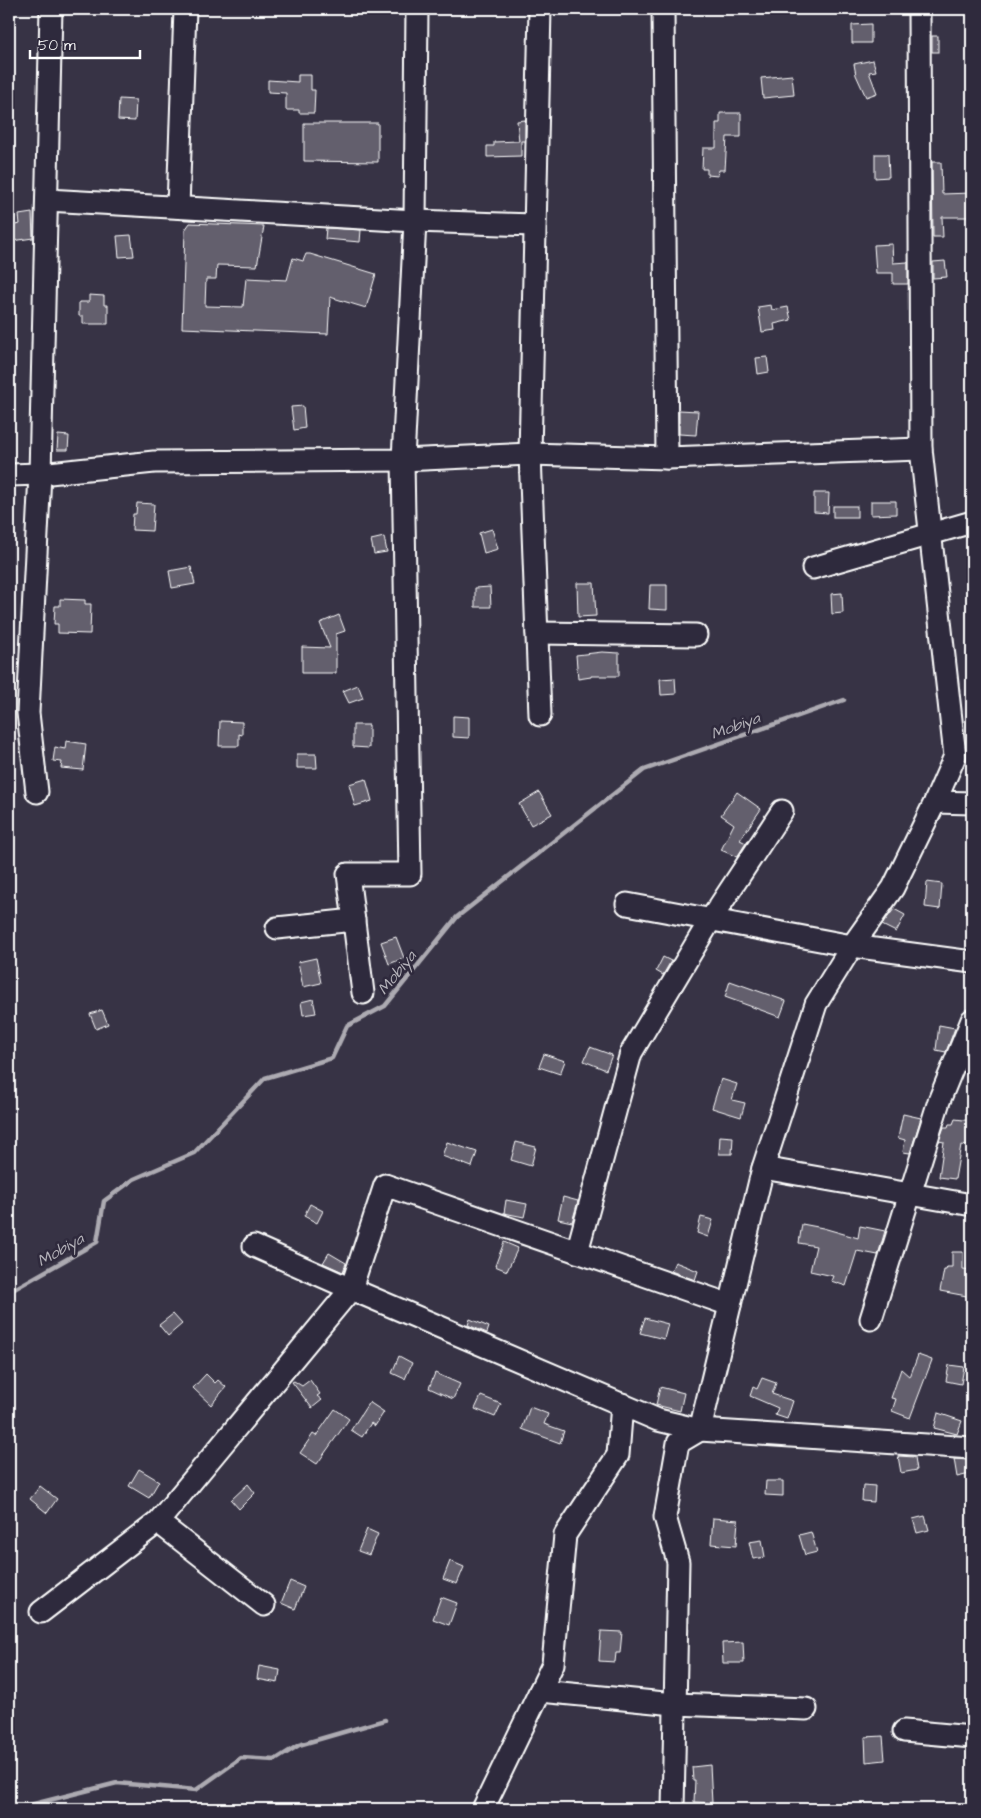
<svg xmlns="http://www.w3.org/2000/svg" width="981" height="1818" viewBox="0 0 981 1818" font-family="'Architects Daughter',sans-serif">
<style>
.lines{fill:none;stroke-linecap:round;stroke-linejoin:round}
.stream{stroke:#adabb2;stroke-width:4.5}
.building{fill:#635f6d;stroke:#fff}
.minor-casing{stroke:#fff;stroke-width:25}
.minor{stroke:#2f2a3d;stroke-width:21}
.labels{text-anchor:middle;stroke-width:5;stroke-linejoin:round;paint-order:stroke}
.water-label{font-size:16px;font-style:italic;fill:#b4b2b9;stroke:#2f2a3d}
</style>
<rect width="100%" height="100%" fill="#373345"/>
<filter id="ink" filterUnits="userSpaceOnUse"><feTurbulence type="fractalNoise" baseFrequency=".02" numOctaves="2"/><feDisplacementMap in="SourceGraphic" scale="10" xChannelSelector="R" yChannelSelector="G"/><feConvolveMatrix kernelMatrix="1 2 1 2 8 2 1 2 1" color-interpolation-filters="sRGB"/></filter>
<g filter="url(#ink)">
<g class="lines">
<g class="stream">
<path d="M9,1292L97,1242L104,1201L134,1179L194,1153L265,1078L332,1058L347,1026L385,1006L457,917L644,770L844,700"/>
<path d="M14,1809L117,1783L196,1790L241,1758L275,1760L299,1745L385,1720"/>
</g>
</g>
<g class="building">
<path d="M871,24V43H852V25Z"/>
<rect x="932" y="36" width="6" height="16"/>
<path d="M873,60L876,71L869,72L877,93L866,97L856,75L854,64Z"/>
<path d="M298,75H311V90H315L314,113H299V110H286V93L268,92V80L298,82Z"/>
<path d="M792,75L794,95L763,98L761,78Z"/>
<path d="M119,99L136,100L135,121L118,120Z"/>
<path d="M720,113H741V137H727L725,170H719L718,176L707,175V169H702L703,148H716V123H720Z"/>
<path d="M525,120V141H521V156L487,157V146H494V142L519,141L517,121Z"/>
<path d="M304,123H378V162L304,161Z"/>
<path d="M875,154H888L889,177L875,178Z"/>
<path d="M932,162H941L942,194L972,193V217H942L943,237H933Z"/>
<path d="M32,213L33,238L12,241L10,226L20,224L19,215Z"/>
<path d="M190,223L264,226L257,266L217,265L216,279H206L205,306L243,307L246,278L287,280L293,258L303,261L306,254H310L376,274L366,308L330,297L328,334L182,328L185,230Z"/>
<path d="M326,228L361,230L360,242L325,239Z"/>
<path d="M131,235L134,256L119,257L117,236Z"/>
<path d="M892,244L893,263L908,262V284H893V273H876L874,245Z"/>
<path d="M945,261L947,277L933,278V262Z"/>
<path d="M89,295L104,296V305H108V324H83V316H79V302H89Z"/>
<path d="M771,305L772,310L788,307L791,320L774,324L775,330L762,332L758,307Z"/>
<path d="M767,357L769,372L758,374L756,358Z"/>
<path d="M303,406L305,428L294,430L291,407Z"/>
<path d="M679,410L698,411L696,435L679,434Z"/>
<path d="M58,435L69,436L68,450H57Z"/>
<path d="M814,493H829L828,513L814,512Z"/>
<path d="M871,501H896V514L871,515Z"/>
<path d="M137,503L154,504L152,531L132,530L133,514H136Z"/>
<rect x="833" y="506" width="24" height="11"/>
<path d="M492,529L498,549L484,553L479,533Z"/>
<path d="M384,537L387,552L374,554L371,540Z"/>
<path d="M191,567L195,584L172,588L169,571Z"/>
<path d="M577,583H594L596,616L578,617Z"/>
<path d="M650,585H667V610L649,609Z"/>
<path d="M490,587L491,607H475V588Z"/>
<path d="M842,593L843,613L832,614L831,594Z"/>
<path d="M60,599L85,600V604H91L90,634L58,633V624H54L55,606H60Z"/>
<path d="M339,615L345,631L336,634V673H302V647L330,648L320,623Z"/>
<path d="M602,652L619,653V676H591V677L578,679L576,655Z"/>
<path d="M675,678L676,694L661,695L660,679Z"/>
<path d="M358,685L363,698L349,703L343,691Z"/>
<path d="M453,716L469,717V738L453,737Z"/>
<path d="M220,721L242,722V735L239,734V746H219Z"/>
<path d="M353,725H369V748L353,747Z"/>
<path d="M66,741L86,744L83,770L61,768L62,762L53,761L55,747L65,749Z"/>
<path d="M297,754H316L317,768H297Z"/>
<path d="M366,779L372,801L355,806L349,784Z"/>
<path d="M539,792L552,814L531,825L519,804Z"/>
<path d="M737,792L761,809L740,840L746,843L737,857L721,850L734,824L721,815Z"/>
<path d="M927,882L942,884L940,909L925,907Z"/>
<path d="M894,909L905,915L896,932L882,925Z"/>
<path d="M396,937L404,958L389,964L381,942Z"/>
<path d="M663,957L671,961L663,975L656,971Z"/>
<path d="M316,958L321,983L303,987L298,962Z"/>
<path d="M730,981L786,1001L780,1017L725,997Z"/>
<path d="M313,999L316,1013L303,1015L301,1002Z"/>
<path d="M102,1010L108,1024L96,1029L90,1014Z"/>
<path d="M939,1025L955,1028L946,1052L936,1050Z"/>
<path d="M590,1047L612,1055L606,1070L584,1061Z"/>
<path d="M544,1054L565,1061L560,1074L539,1067Z"/>
<path d="M721,1079L737,1084L732,1100L745,1103L741,1117L712,1108Z"/>
<path d="M903,1114L921,1118L910,1153L903,1152L905,1140L898,1138Z"/>
<path d="M955,1119L972,1121L969,1146L961,1145L955,1179L939,1177L944,1142L939,1141L944,1127H948L949,1124H953Z"/>
<path d="M720,1136L733,1137L732,1154H719Z"/>
<path d="M447,1142L477,1152L472,1167L442,1156Z"/>
<path d="M516,1142L536,1147L531,1166L511,1160Z"/>
<path d="M563,1197L578,1201L572,1222L558,1219Z"/>
<path d="M506,1200L527,1204L524,1217L504,1213Z"/>
<path d="M310,1204L323,1211L317,1223L304,1216Z"/>
<path d="M701,1217L713,1220L708,1237L697,1233Z"/>
<path d="M802,1224L823,1228L858,1238L860,1226L885,1231L878,1255L857,1251L846,1286L831,1281L833,1276L810,1271L816,1246L799,1243Z"/>
<path d="M504,1242L518,1248L507,1271L495,1266Z"/>
<path d="M952,1252H963V1269L972,1270V1297L940,1291L944,1270H946L947,1267H952Z"/>
<path d="M329,1253L346,1263L343,1272L323,1263Z"/>
<path d="M675,1262L698,1271L695,1280L671,1271Z"/>
<path d="M173,1314L182,1324L168,1336L159,1325Z"/>
<path d="M645,1318L668,1324L664,1339L640,1333Z"/>
<path d="M470,1319L489,1327L487,1333L468,1325Z"/>
<path d="M918,1355L932,1360L910,1418L892,1411L896,1399L891,1398L901,1369L910,1377Z"/>
<path d="M399,1356L412,1363L405,1379L392,1373Z"/>
<path d="M949,1365L964,1367L961,1384L946,1381Z"/>
<path d="M435,1373L460,1384L453,1399L429,1388Z"/>
<path d="M206,1374L215,1383L218,1380L226,1387L211,1405L193,1388Z"/>
<path d="M762,1378L776,1383L772,1394L793,1401L787,1419L775,1415L778,1408L750,1396L753,1387L757,1389Z"/>
<path d="M310,1380L320,1394L317,1396L322,1400L312,1408L292,1382L294,1381L302,1386Z"/>
<path d="M660,1387L684,1393L680,1411L656,1405Z"/>
<path d="M481,1396L501,1404L495,1417L475,1409Z"/>
<path d="M369,1402L384,1412L375,1426L371,1423L362,1437L351,1430Z"/>
<path d="M530,1407L548,1414L544,1424L564,1431L560,1443L522,1429Z"/>
<path d="M335,1409L349,1419L317,1464L300,1453L313,1434L316,1436Z"/>
<path d="M938,1413L962,1421L957,1434L934,1428Z"/>
<path d="M898,1456L915,1457L917,1470L901,1473Z"/>
<path d="M954,1459L968,1460L970,1474L957,1477Z"/>
<path d="M139,1469L159,1481L149,1498L129,1486Z"/>
<path d="M766,1481H783V1496L765,1495Z"/>
<path d="M248,1484L255,1493L239,1509L231,1500Z"/>
<path d="M863,1485L875,1486L874,1502L862,1501Z"/>
<path d="M40,1486L57,1499L47,1513L30,1499Z"/>
<path d="M925,1516L929,1530L917,1533L913,1519Z"/>
<path d="M713,1518L738,1520L736,1546L711,1544Z"/>
<path d="M367,1529L378,1534L369,1555L358,1551Z"/>
<path d="M811,1532L817,1552L805,1555L799,1535Z"/>
<path d="M762,1540L765,1557L753,1559L749,1542Z"/>
<path d="M450,1561L464,1567L457,1584L443,1579Z"/>
<path d="M290,1581L304,1587L295,1609L281,1603Z"/>
<path d="M441,1597L457,1603L449,1625L433,1619Z"/>
<path d="M601,1631L622,1632L620,1653H616L615,1662L599,1661Z"/>
<path d="M743,1642L744,1663H723L722,1643Z"/>
<path d="M259,1666L280,1670L278,1683L257,1679Z"/>
<path d="M883,1736L885,1760L866,1762L865,1737Z"/>
<path d="M710,1765L712,1803L694,1802L695,1780H693L692,1767Z"/>
</g>
<g class="lines">
<defs>
<g id="minor">
<path d="M663,9L667,458"/>
<path d="M47,200L415,221L534,225"/>
<path d="M178,207L185,9"/>
<path d="M9,475L40,474L154,462L403,460L530,454L667,458L921,449"/>
<path d="M813,568L972,522"/>
<path d="M537,633L696,635"/>
<path d="M540,715L530,454L540,9"/>
<path d="M37,792L28,713L40,474L51,9"/>
<path d="M935,802L972,803"/>
<path d="M627,904L852,946L972,962"/>
<path d="M277,928L354,920"/>
<path d="M363,993L348,874H410L403,460L415,221L417,9"/>
<path d="M763,1168L972,1205"/>
<path d="M254,1246L351,1289L658,1420L700,1430L972,1448"/>
<path d="M577,1252L631,1053L711,919L782,811"/>
<path d="M871,1319L939,1101L972,1020"/>
<path d="M158,1522L264,1605"/>
<path d="M41,1612L158,1522L351,1289L385,1185L730,1305"/>
<path d="M540,1691L675,1704L806,1709"/>
<path d="M904,1731L972,1737"/>
<path d="M483,1809L553,1664L565,1535L618,1455L622,1404"/>
<path d="M673,1809L678,1562L665,1517L678,1443L700,1430L763,1168L816,1004L852,946L893,888L935,802L955,756L921,449L919,9"/>
</g>
</defs>
<use href="#minor" class="minor-casing"/>
<use href="#minor" class="minor"/>
</g>
</g>
<g class="labels">
<g class="water-label">
<text transform="translate(735 725) rotate(-20)" y="6">Mobiya</text>
<text transform="translate(396 972) rotate(-51)" y="6">Mobiya</text>
<text transform="translate(60 1249) rotate(-30)" y="6">Mobiya</text>
</g>
</g>
<rect width="981" height="1818" fill="none" stroke="#2f2a3d" stroke-width="30"/>
<rect x="15" y="15" width="951" height="1788" fill="none" stroke="#fff" stroke-width="2" filter="url(#ink)"/>
<path d="M30 50v8h110v-8" fill="none" stroke="#ffffff" stroke-width="2.5"/>
<text x="38" y="50" font-size="15" fill="#ffffff" stroke="#2f2a3d" stroke-width="4" paint-order="stroke">50 m</text>
</svg>
